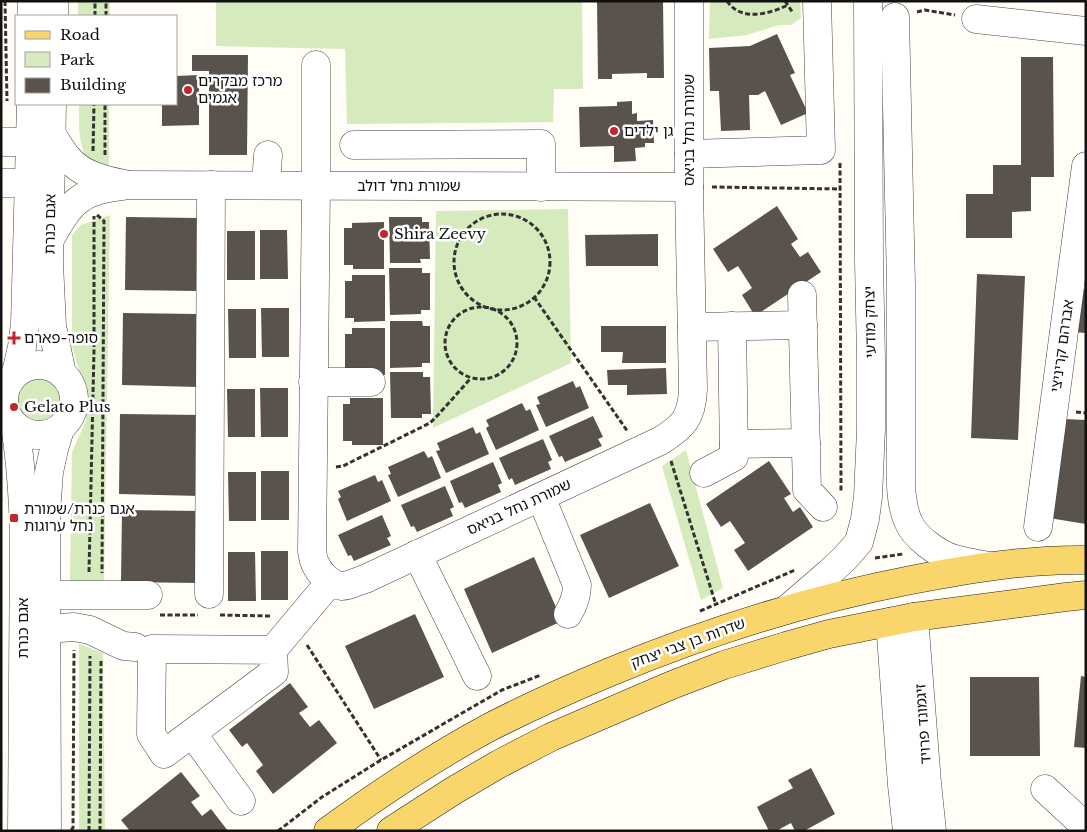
<svg xmlns="http://www.w3.org/2000/svg" width="1087" height="832" viewBox="0 0 1087 832" font-family="'Libre Baskerville','Noto Sans Hebrew',serif">
<style>
.green{fill:#d5ebbd}
.building{fill:#5a524d}
.lines{fill:none;stroke-linecap:round;stroke-linejoin:round}
.minor-casing{stroke:#444;stroke-width:29}
.major-casing{stroke:#222;stroke-width:29}
.path{stroke:#333;stroke-width:3;stroke-dasharray:5 2.5;stroke-linecap:butt}
.minor{stroke:#fff;stroke-width:28}
.major{stroke:#f9d66b;stroke-width:28}
.poi-dot{fill:#c4262e;stroke:#fff;stroke-width:2}
.labels{text-anchor:middle;stroke-width:5;stroke-linejoin:round;paint-order:stroke}
.poi-label{font-size:15px;fill:#111;stroke:#fff;text-anchor:start}
.street-label{font-size:15px;fill:#111;stroke:#fff}
</style>
<rect width="100%" height="100%" fill="#fffdf5"/>
<g class="green">
<rect x="78" y="1" width="32" height="15"/>
<path d="M216,1H582L583,89H554L553,122L347,124L345,49L216,46Z"/>
<path d="M710,1H800L801,18L791,25H779L747,35L709,39Z"/>
<path d="M79,104H109V168L86,158C78,140 79,123 79,104Z"/>
<path d="M568,209L571,363L433,428L436,211Z"/>
<path d="M110,215L104,582H70L72,452L86,421V405L84,384L77,364L72,346V235L81,225Z"/>
<circle cx="37" cy="401" r="27"/>
<path d="M686,450L723,588L701,600L662,466Z"/>
<path d="M79,644L103,653L105,831H79Z"/>
</g>
<g class="building">
<path d="M597,1H616V2L663,1L664,78H647V73L612,74V79H598Z"/>
<path d="M777,34L795,73L790,75L808,113L781,125L765,91L758,95H749L750,130L721,131L719,91H710L709,48L750,46Z"/>
<path d="M192,55H248L247,155H209V71H192Z"/>
<path d="M1021,57H1053L1054,177H1031V211L1012,212V238H966V194H993V165H1021Z"/>
<path d="M199,75V125L162,126V104H176V76Z"/>
<path d="M632,101V114L637,113V121L653,120L654,143H645V147L635,148L636,161L614,162V146L580,147L579,107L617,106V102Z"/>
<path d="M777,206L798,239L791,244L800,257L808,252L821,272L755,316L742,295L752,288L738,266L728,272L713,249Z"/>
<path d="M126,217L198,218L197,291L125,290Z"/>
<path d="M389,217H422V222H429L430,259H420L421,263H390Z"/>
<path d="M384,222V269H353V265H344V228H352V223Z"/>
<path d="M260,230H287L288,279H260Z"/>
<rect x="227" y="231" width="28" height="49"/>
<path d="M658,234V266H586L585,235Z"/>
<path d="M389,268H422V273H430V310H421V314L390,315Z"/>
<path d="M977,274L1025,276L1018,440L971,438Z"/>
<path d="M352,275H385V321L354,322V318H345V281H352Z"/>
<path d="M1078,288L1086,289V333L1074,332Z"/>
<path d="M261,308H289V357H262Z"/>
<path d="M228,309H256V358H229Z"/>
<path d="M123,313L198,314V387L122,385Z"/>
<path d="M390,321H422L423,326H430V363H422V367L390,368Z"/>
<path d="M601,326H666V363H622L623,352H601Z"/>
<path d="M352,328H385V375H354L345,371V334H352Z"/>
<path d="M666,368L667,394L627,395V385H608L607,370Z"/>
<path d="M390,372H423V377H430L431,414H422V418H391Z"/>
<path d="M573,381L576,388L580,386L589,408L546,427L536,405L540,404L537,397Z"/>
<path d="M260,388H288V437H261Z"/>
<path d="M227,389H255V437H228Z"/>
<path d="M350,398H383V445H352V441H343V404H350Z"/>
<path d="M522,403L526,411L530,409L539,430L496,450L486,428L489,426L486,420Z"/>
<path d="M120,414L201,415L200,496L119,494Z"/>
<path d="M593,416L603,437L598,439L602,446L565,462L562,456L559,457L549,436Z"/>
<path d="M1064,419L1086,420V524L1049,518Z"/>
<path d="M473,427L476,434L480,432L489,454L446,473L436,451L440,450L437,443Z"/>
<path d="M543,439L552,460L548,462L551,469L515,485L512,478L509,480L499,458Z"/>
<path d="M424,451L428,458L432,456L441,478L398,497L388,475L391,474L388,467Z"/>
<path d="M769,461L791,494L784,498L793,512L800,507L813,527L748,571L734,550L745,543L730,521L721,527L706,504Z"/>
<path d="M493,462L502,483L498,485L501,492L465,508L462,502L459,503L450,481Z"/>
<rect x="261" y="471" width="28" height="49"/>
<path d="M228,472H256V521H229Z"/>
<path d="M375,475L378,482L382,480L391,501L347,521L338,499L341,497L338,491Z"/>
<path d="M445,486L454,507L450,509L453,516L417,532L414,526L411,527L401,505Z"/>
<path d="M650,503L679,566L609,598L580,535Z"/>
<path d="M122,510L200,511L199,583L121,582Z"/>
<path d="M382,515L391,536L387,538L391,545L354,561L351,555L348,556L338,535Z"/>
<rect x="261" y="551" width="27" height="49"/>
<path d="M228,552H255L256,601H228Z"/>
<path d="M534,557L562,621L492,653L464,589Z"/>
<path d="M415,614L444,677L374,709L345,646Z"/>
<path d="M1081,676L1086,677V748L1074,747Z"/>
<path d="M970,677H1039L1040,756H970Z"/>
<path d="M290,683L308,707L299,713L310,727L319,720L337,743L273,794L256,771L263,765L247,743L242,747L229,730Z"/>
<path d="M811,768L835,814L804,831H795L791,823L776,831H769L757,807L793,788L788,780Z"/>
<path d="M181,772L200,796L191,802L202,816L211,809L228,831H130L121,820Z"/>
</g>
<g class="lines">
<defs>
<g id="minor">
<path d="M32,1V16"/>
<path d="M54,16V1"/>
<path d="M895,17L901,285V487C902,499 903,510 908,521C914,537 939,555 955,559C966,562 978,564 989,566"/>
<path d="M976,19L1086,31"/>
<path d="M316,65V186L312,551C313,555 313,560 315,563C319,573 330,585 342,586C349,586 358,581 365,579L660,441C683,427 692,418 693,389L689,187V1"/>
<path d="M52,104L49,264L52,326L62,374"/>
<path d="M51,134C57,142 61,150 67,157C81,175 104,180 124,184"/>
<path d="M1,142H30"/>
<path d="M354,145L541,144V187"/>
<path d="M689,154L821,150L817,1"/>
<path d="M1,183H30"/>
<path d="M266,185L268,155"/>
<path d="M49,241C72,199 80,191 128,185L689,187"/>
<path d="M802,295L807,490L823,507"/>
<path d="M692,327L803,325"/>
<circle cx="39" cy="400" r="35"/>
<path d="M16,373L22,347L25,324L31,104"/>
<path d="M313,382H371"/>
<path d="M15,426C21,462 23,497 24,533L22,831"/>
<path d="M734,444L806,443"/>
<path d="M704,473L734,457L732,326"/>
<path d="M541,497L577,585C577,596 574,604 568,614"/>
<path d="M1038,527L1086,166"/>
<path d="M417,554L477,676"/>
<path d="M209,594L211,185"/>
<path d="M46,595H148"/>
<path d="M786,610L829,573L845,558L859,542L865,519L868,497L871,429V359L869,261L868,1"/>
<path d="M914,617L927,783L932,831"/>
<path d="M890,622L902,785L907,831"/>
<path d="M46,629L74,627L90,630L119,644L124,646L135,647"/>
<path d="M273,650L152,649L151,734L164,754L274,672L273,650L330,582"/>
<path d="M192,733L241,801"/>
<path d="M1045,789L1086,827"/>
<path d="M47,831L46,513L49,472L54,449L60,429"/>
</g>
<g id="major">
<path d="M328,831C380,793 434,757 490,727C529,707 569,689 610,672C707,632 807,600 911,580C968,569 1027,559 1086,560"/>
<path d="M391,831L453,791L499,764L551,737L672,685L724,665L786,646L829,634L914,617L1066,597L1086,595"/>
</g>
</defs>
<use href="#minor" class="minor-casing"/>
<use href="#major" class="major-casing"/>
<g class="path">
<path d="M5,1L7,101"/>
<path d="M727,1C741,22 769,14 788,5"/>
<path d="M785,1L793,13"/>
<path d="M917,12L925,10L955,15"/>
<path d="M95,16V1"/>
<path d="M106,16V1"/>
<path d="M93,151L94,104"/>
<path d="M105,155V104"/>
<path d="M840,163L841,492"/>
<path d="M712,187L841,189"/>
<circle cx="502" cy="262" r="48"/>
<path d="M97,215L104,221L102,573"/>
<path d="M534,297L628,432"/>
<circle cx="481" cy="343" r="36"/>
<path d="M1076,412L1086,413"/>
<path d="M671,461L716,605"/>
<path d="M336,467L343,466L430,423L438,415L471,378"/>
<path d="M875,558L903,554"/>
<path d="M89,572L94,350V216"/>
<path d="M700,611L795,570"/>
<path d="M160,615H198"/>
<path d="M220,615L271,616"/>
<path d="M307,645L381,760"/>
<path d="M71,830L73,828L74,650"/>
<path d="M89,831L90,656"/>
<path d="M100,831L101,661"/>
<path d="M278,831L322,797L381,760L502,690L541,675"/>
</g>
<use href="#minor" class="minor"/>
<use href="#major" class="major"/>
</g>
<g class="poi-dot">
<circle cx="188" cy="90" r="5"/>
<circle cx="614" cy="131" r="5"/>
<circle cx="384" cy="234" r="5"/>
<path d="M11.5 330.5h5v5h5v5h-5v5h-5v-5h-5v-5h5z"/>
<circle cx="14" cy="407" r="5"/>
<rect x="9" y="513" width="10" height="10" rx="2.5"/>
</g>
<g class="labels">
<g class="poi-label">
<text x="198" y="86">מרכז מבקרים<tspan x="198" dy="17">אגמים</tspan></text>
<text x="624" y="136">גן ילדים</text>
<text x="394" y="239">Shira Zeevy</text>
<text x="24" y="343">סופר-פארם</text>
<text x="24" y="412">Gelato Plus</text>
<text x="24" y="514">אגם כנרת/שמורת<tspan x="24" dy="17">נחל ערוגות</tspan></text>
</g>
<g class="street-label">
<text transform="translate(689 130) rotate(-90)" y="5">שמורת נחל בניאס</text>
<text x="409" y="191">שמורת נחל דולב</text>
<text transform="translate(50 224) rotate(-89)" y="5">אגם כנרת</text>
<text transform="translate(870 322) rotate(-91)" y="5">יצחק מודעי</text>
<text transform="translate(1062 346) rotate(-82)" y="5">אברהם קריניצי</text>
<text transform="translate(519 507) rotate(-25)" y="5">שמורת נחל בניאס</text>
<text transform="translate(23 628) rotate(-90)" y="5">אגם כנרת</text>
<text transform="translate(688 643) rotate(-20)" y="5">שדרות בן צבי יצחק</text>
<text transform="translate(923 724) rotate(-94)" y="5">זיגמונד פרויד</text>
</g>
</g>
<rect width="1087" height="832" fill="none" stroke="#111111" stroke-width="5"/>
<rect x="15" y="15" width="162" height="90" fill="#ffffff" stroke="#a0a0a0"/>
<rect x="25" y="31" width="25" height="8" fill="#f9d66b" stroke="#a0a0a0"/>
<text x="60" y="40" font-size="15" fill="#111111">Road</text>
<rect x="25" y="52" width="25" height="15" fill="#d5ebbd" stroke="#a0a0a0"/>
<text x="60" y="65" font-size="15" fill="#111111">Park</text>
<rect x="25" y="78" width="25" height="15" fill="#5a524d" stroke="#a0a0a0"/>
<text x="60" y="90" font-size="15" fill="#111111">Building</text>
</svg>
